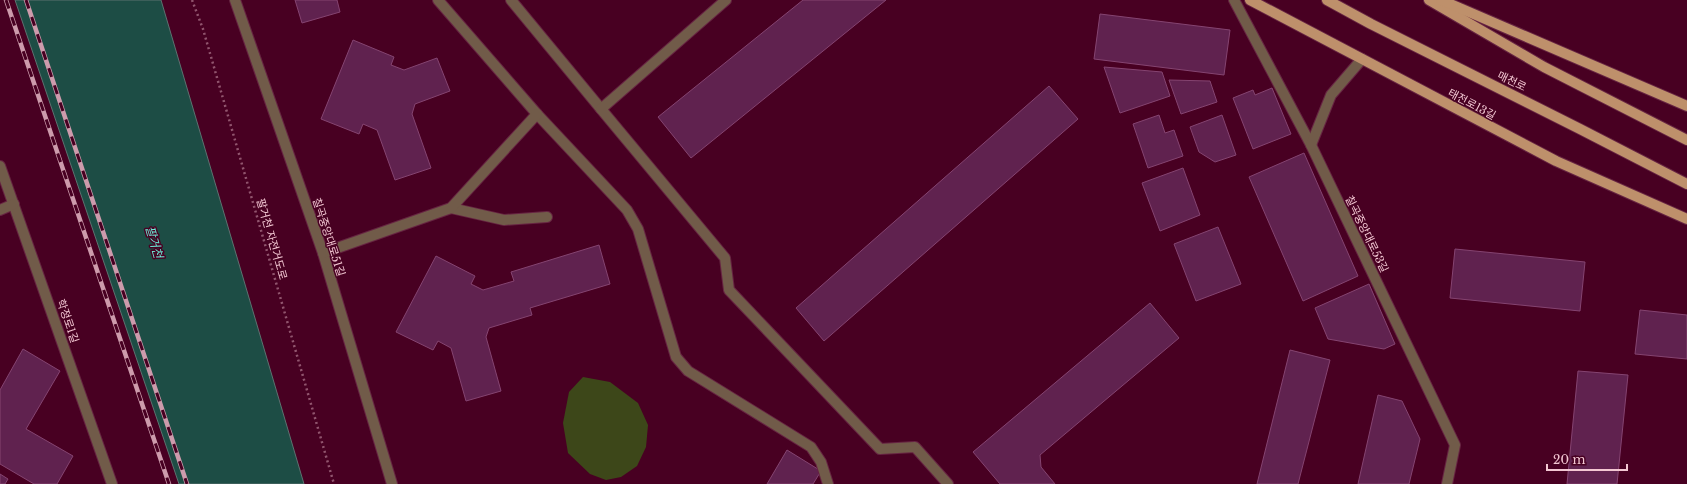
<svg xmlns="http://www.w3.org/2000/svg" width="1687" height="484" viewBox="0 0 1687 484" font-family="'Libre Baskerville','Noto Sans KR',serif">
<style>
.green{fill:#3d4719}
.water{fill:#1d4d45;stroke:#5d7270}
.building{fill:#60224f;stroke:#854471}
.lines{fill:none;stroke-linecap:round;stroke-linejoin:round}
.minor-casing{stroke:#672442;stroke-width:12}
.major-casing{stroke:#672442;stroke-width:12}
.path{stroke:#91556e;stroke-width:2.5;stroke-dasharray:2 3;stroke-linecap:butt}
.minor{stroke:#715b49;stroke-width:10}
.major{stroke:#be906b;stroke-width:10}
.rail-casing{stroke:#cd9bac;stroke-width:4.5}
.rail{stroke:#480022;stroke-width:3;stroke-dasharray:9;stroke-linecap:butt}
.labels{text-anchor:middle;stroke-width:3;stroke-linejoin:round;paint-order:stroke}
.street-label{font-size:11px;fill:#f3c7d3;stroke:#480022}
.water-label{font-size:12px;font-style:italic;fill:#6cedd7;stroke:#480022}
</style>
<rect width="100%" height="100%" fill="#480022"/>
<path class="green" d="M583,377L610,382L638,403L648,425L646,447L637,466L621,477L606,480L590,474L568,453L563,423L569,392Z"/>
<path class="water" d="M15,0H161L304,484H179Z"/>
<g class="building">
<path d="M295,0H337L340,12L302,23Z"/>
<path d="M803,0H886L691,158L658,117Z"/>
<path d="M1100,14L1230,30L1224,75L1094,59Z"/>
<path d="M353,40L394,57L391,65L404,70L437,58L450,91L415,104L412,114L431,168L395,180L377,130L363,124L359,134L321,119Z"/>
<path d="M1104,67L1162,72L1170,96L1120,113Z"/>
<path d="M1169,80L1210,81L1217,102L1181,114Z"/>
<path d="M1049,86L1078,119L824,341L796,308Z"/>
<path d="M1272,88L1291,134L1253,149L1233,98L1253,90L1255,95Z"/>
<path d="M1159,115L1165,133L1174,130L1183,156L1148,168L1133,124Z"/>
<path d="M1222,115L1236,155L1215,162L1199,152L1190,127Z"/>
<path d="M1304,153L1358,276L1303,301L1249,177Z"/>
<path d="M1183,168L1200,215L1160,231L1142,183Z"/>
<path d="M1218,227L1241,284L1196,301L1174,244Z"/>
<path d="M599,245L610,284L530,308L532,315L489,328L486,337L501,391L466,401L451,348L438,341L433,350L396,332L436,256L475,276L471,284L483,290L514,281L511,272Z"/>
<path d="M1455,249L1585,262L1580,311L1450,298Z"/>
<path d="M1369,284L1395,344L1384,349L1328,339L1315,308Z"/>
<path d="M1150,303L1179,338L1040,455L1041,467L1055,484H1000L973,452Z"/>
<path d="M1640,310L1687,315V359L1635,354Z"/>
<path d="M23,349L60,371L26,429L73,456L57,484H34L0,464V390Z"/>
<path d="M1290,350L1330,360L1298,484H1257Z"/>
<path d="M1578,371L1628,375L1617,484H1567Z"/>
<path d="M1378,395L1402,401L1420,439L1409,484H1358Z"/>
<path d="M787,450L821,471L813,484H767Z"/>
<path d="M0,474L8,479L5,484H0Z"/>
</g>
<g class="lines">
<defs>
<g id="minor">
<path d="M235,0L323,253L392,484"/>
<path d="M438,0L537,114L627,210L638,229L676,357L688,371L811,447L821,462L828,484"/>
<path d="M511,0L601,109"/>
<path d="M726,0L601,109L725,258L729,290L880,449L915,447L948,484"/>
<path d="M1234,0L1311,145L1455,445L1447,484"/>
<path d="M1311,145L1331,95L1362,59"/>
<path d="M0,166L112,484"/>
<path d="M451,208L504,220L547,217"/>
<path d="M0,210L14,204"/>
<path d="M323,253L451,208L537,114"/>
</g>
<g id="major">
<path d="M1250,0L1556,161L1687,219"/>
<path d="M1327,0L1371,24L1580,129L1687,184"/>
<path d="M1429,0L1544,67L1687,140"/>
<path d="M1441,0L1687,106"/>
</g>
</defs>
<use href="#minor" class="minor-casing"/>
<use href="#major" class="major-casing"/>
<path class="path" d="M192,0L203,29L334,484"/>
<use href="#minor" class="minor"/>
<use href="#major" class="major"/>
<defs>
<g id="rail">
<path d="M6,0L169,484"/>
<path d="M26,0L187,484"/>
</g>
</defs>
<use href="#rail" class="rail-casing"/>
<use href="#rail" class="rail"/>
</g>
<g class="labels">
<g class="street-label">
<text transform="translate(1512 81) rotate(26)" y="4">매천로</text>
<text transform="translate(1472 104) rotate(28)" y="4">태전로13길</text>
<text transform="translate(1367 234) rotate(64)" y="4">칠곡중앙대로53길</text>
<text transform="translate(329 237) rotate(72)" y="4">칠곡중앙대로51길</text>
<text transform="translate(272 239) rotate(74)" y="4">팔거천 자전거도로</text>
<text transform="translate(68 321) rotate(71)" y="4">학정로1길</text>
</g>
<g class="water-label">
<text transform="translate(154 242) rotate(74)" y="4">팔거천</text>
</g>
</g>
<path d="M1547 464v6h80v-6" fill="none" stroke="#f3c7d3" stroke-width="2"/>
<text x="1553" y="464" font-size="12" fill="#f3c7d3" stroke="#480022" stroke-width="3" paint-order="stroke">20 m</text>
</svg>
